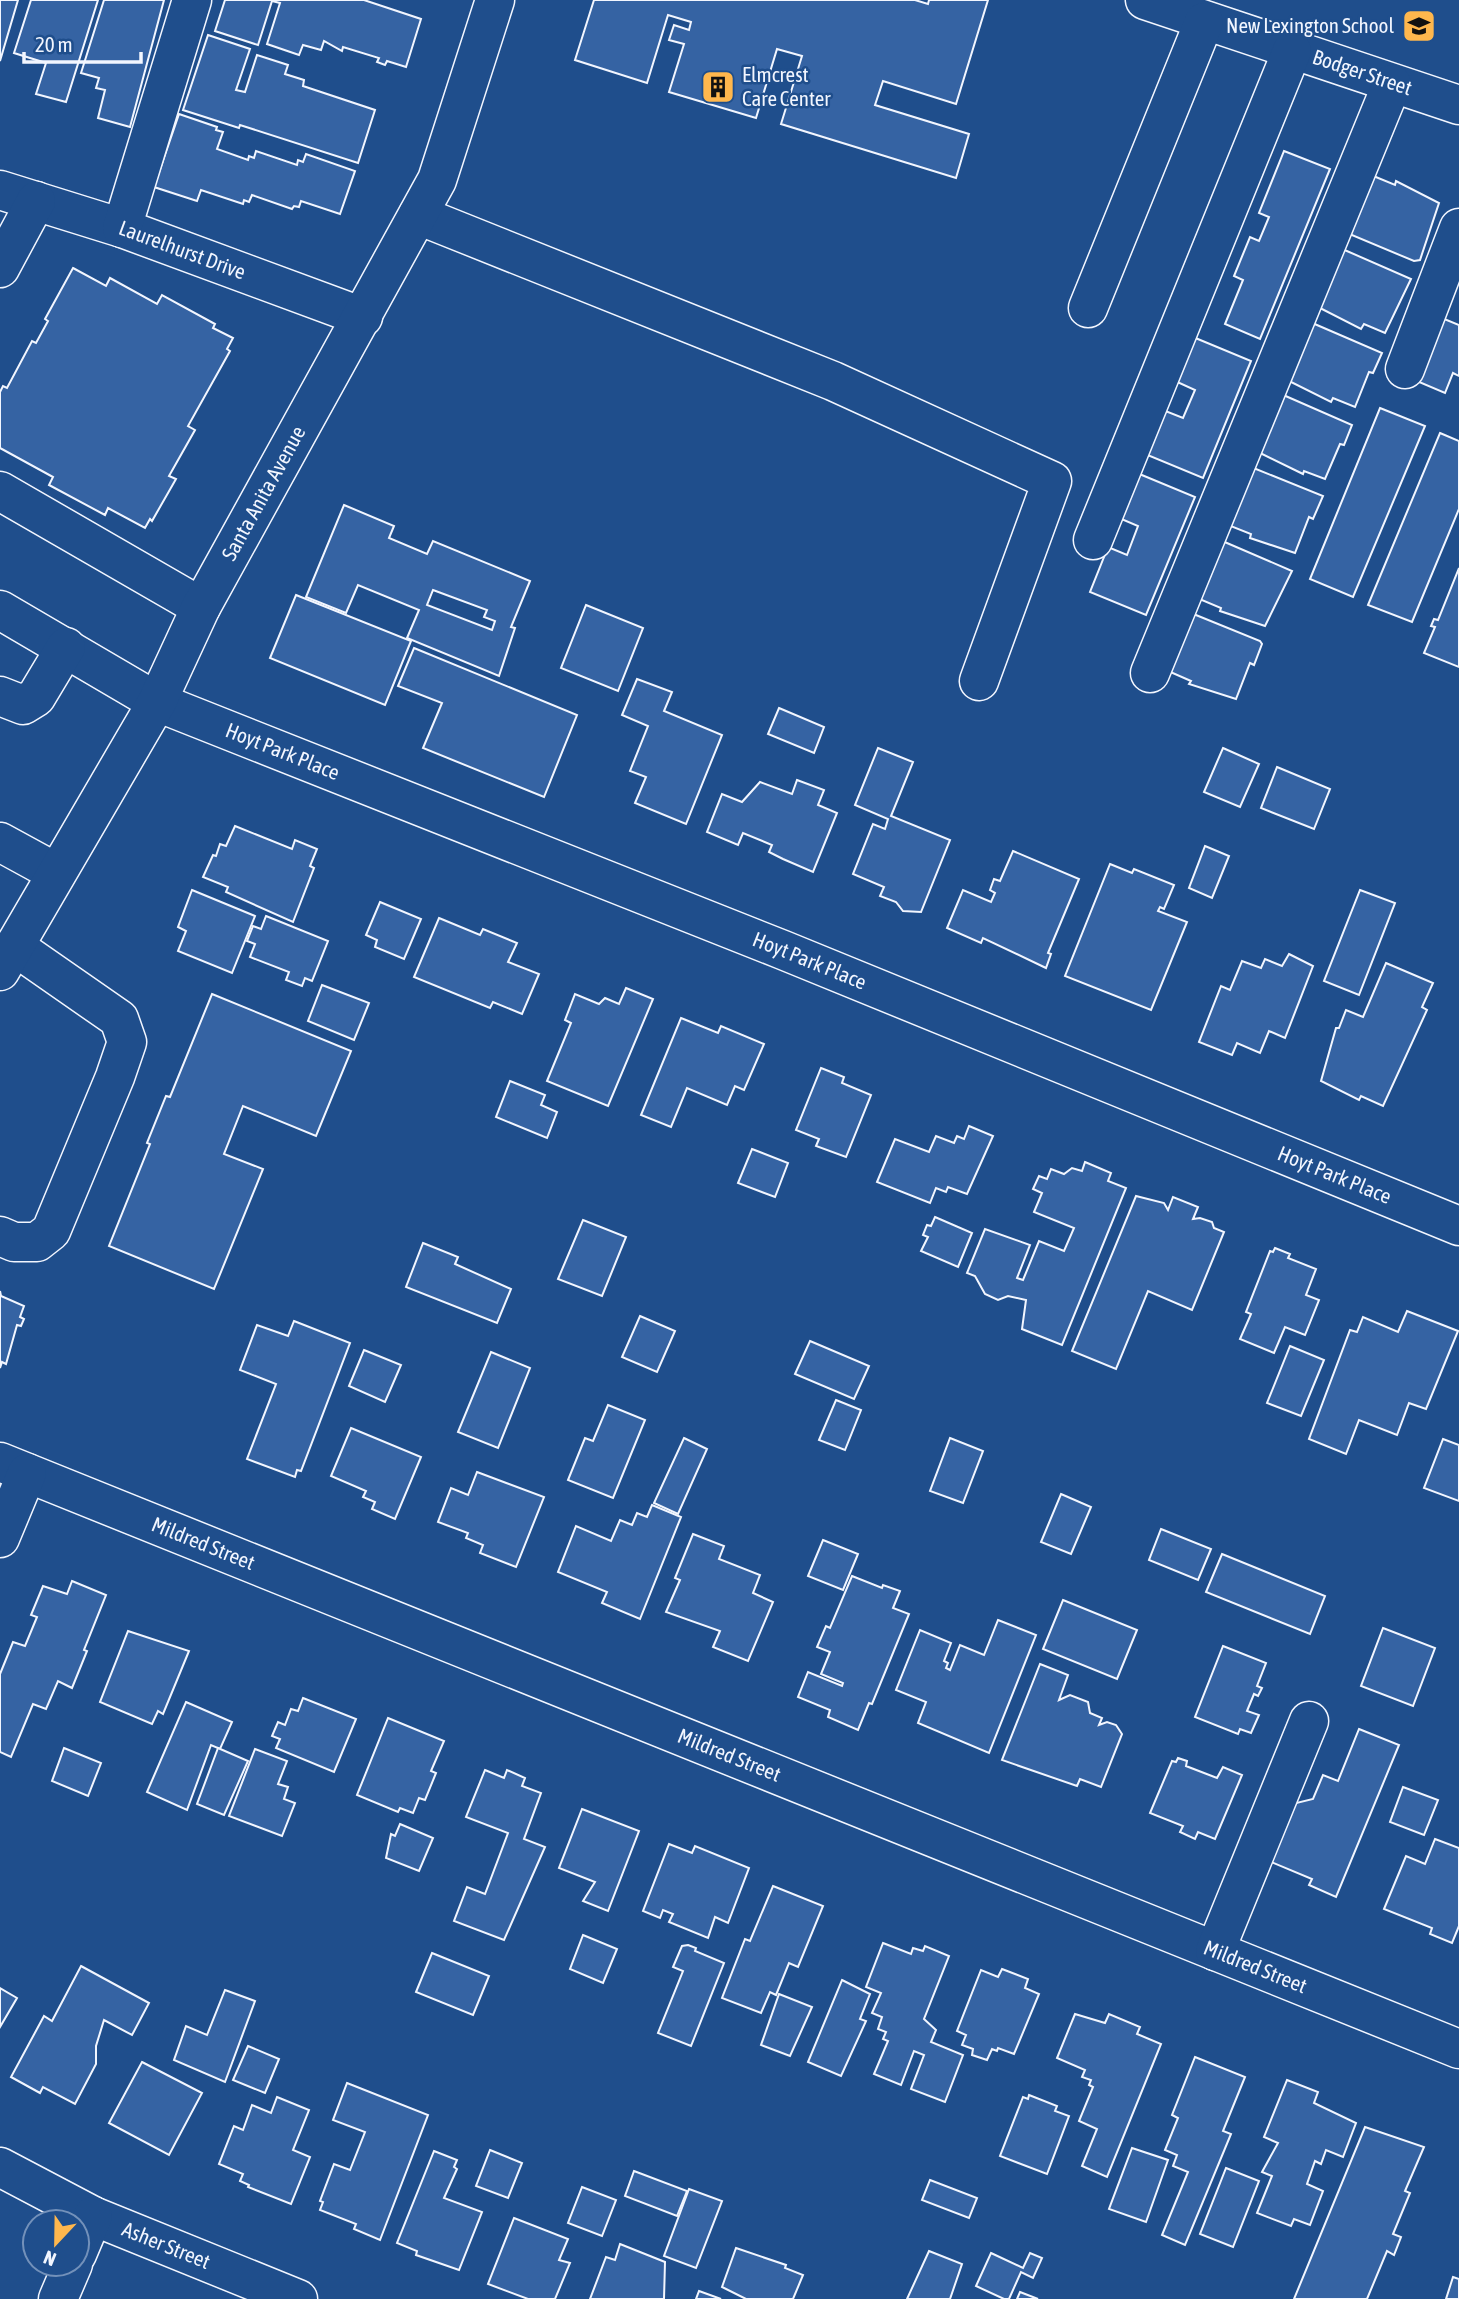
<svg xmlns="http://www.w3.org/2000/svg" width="1459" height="2299" viewBox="0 0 1459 2299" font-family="'Asap Condensed',sans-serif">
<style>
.building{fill:#3563a3;stroke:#f2f6ff;stroke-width:2;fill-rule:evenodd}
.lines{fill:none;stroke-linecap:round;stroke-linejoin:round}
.minor-casing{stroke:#f2f6ff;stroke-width:41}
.major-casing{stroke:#f2f6ff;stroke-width:41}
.minor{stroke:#1f4e8c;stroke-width:38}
.major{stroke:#1f4e8c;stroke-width:38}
.labels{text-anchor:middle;stroke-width:5;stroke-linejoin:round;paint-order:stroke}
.poi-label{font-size:21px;fill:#f2f6ff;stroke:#1f4e8c;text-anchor:end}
.street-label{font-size:21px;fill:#f2f6ff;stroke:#1f4e8c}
</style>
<rect width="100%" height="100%" fill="#1f4e8c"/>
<g class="building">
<path d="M0,0H18L0,61Z"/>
<path d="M31,0H98L66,102L36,94L46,63L14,53Z"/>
<path d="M104,0H164L130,127L98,118L105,90L96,88L99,78L81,73Z"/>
<path d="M225,0H364L421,19L406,67L387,61L385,65L377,62L379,58L343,47L342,51L324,41L321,50L303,45L299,55L267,44L280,3L272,1L258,45L215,31Z"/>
<path d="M594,0H915L928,4L929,0H988L956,104L883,81L875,105L969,134L956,178L781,124L802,56L777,49L756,118L669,92L684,44L669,40L674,25L689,30L691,22L668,15L647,83L575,60Z"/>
<path d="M208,35L250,49L236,90L245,92L257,55L288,65L285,74L304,80L303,86L375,110L358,163L240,125L239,128L183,110Z"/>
<path d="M179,114L217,127L216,130L223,132L217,149L248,160L249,156L254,158L256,151L297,165L298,160L303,162L306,154L355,171L340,214L301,201L299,207L294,206L292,209L252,195L249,202L244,200L243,204L201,190L197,201L154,187Z"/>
<path d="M1284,151L1330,169L1260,339L1225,324L1243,280L1234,276L1250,237L1259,241L1269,217L1259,213Z"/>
<path d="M1371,175L1395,185L1396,181L1439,203L1420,260L1414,261L1347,233Z"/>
<path d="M1340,248L1411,279L1385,333L1364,324L1361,329L1316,306Z"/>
<path d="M73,268L106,286L110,278L157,304L162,295L215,324L213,328L233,338L227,349L230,351L188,426L195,430L169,476L176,479L152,521L150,519L145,528L108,508L105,515L49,485L53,477L0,448V392L3,386L7,388L32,341L36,343L48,321L45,319Z"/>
<path d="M1437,316L1459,325V376L1453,373L1445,393L1412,379Z"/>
<path d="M1310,322L1382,353L1373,373L1369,372L1355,407L1333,398L1331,402L1287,380Z"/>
<path d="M1193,337L1251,361L1203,478L1145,454L1163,410L1183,418L1195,390L1175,381Z"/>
<path d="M1281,394L1352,425L1344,445L1340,444L1325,479L1304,471L1303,474L1258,452Z"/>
<path d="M1380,408L1425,426L1353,597L1310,579Z"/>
<path d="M1440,433L1459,441V509L1412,622L1368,605Z"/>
<path d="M1251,467L1323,496L1313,519L1309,517L1295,553L1250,538L1251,534L1228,525Z"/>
<path d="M1137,473L1195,497L1146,615L1090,592L1108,547L1127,555L1138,526L1119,518Z"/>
<path d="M344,505L394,526L389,538L427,554L433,541L530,581L511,627L515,628L499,676L407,638L419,610L358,585L346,613L306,597ZM433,590L487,610L484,617L495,621L492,630L427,605Z"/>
<path d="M1220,540L1292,571L1265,626L1220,611L1221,608L1197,598Z"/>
<path d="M1459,568V667L1424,653L1435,627L1431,626L1434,619L1438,620Z"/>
<path d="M296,595L411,641L385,705L270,658Z"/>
<path d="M586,605L643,628L618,691L561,668Z"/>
<path d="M1191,613L1260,641L1262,644L1254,665L1250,663L1236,699L1189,684L1191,681L1168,671Z"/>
<path d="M414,648L577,715L544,797L423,748L442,703L398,686Z"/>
<path d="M637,679L672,692L664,711L722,735L686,824L635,803L646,777L630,771L648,726L622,715Z"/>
<path d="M779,708L824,727L814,753L768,734Z"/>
<path d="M878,748L913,762L891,816L950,840L921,912L903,911L896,902L880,896L884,887L853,874L873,824L885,829L888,819L855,805Z"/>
<path d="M1223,748L1259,764L1240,807L1204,792Z"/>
<path d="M1277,767L1330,789L1314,829L1261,808Z"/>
<path d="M797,780L824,790L818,805L837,813L813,872L783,859L769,852L772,845L743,833L738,845L707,832L722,794L742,802L760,782L792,794Z"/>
<path d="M235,826L292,849L295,840L317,849L310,866L314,868L293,922L226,892L228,887L203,877L213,855L216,856L220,844L226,846Z"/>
<path d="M1205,846L1229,856L1212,898L1189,888Z"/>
<path d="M1013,851L1079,879L1048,953L1051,954L1046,968L983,938L981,943L947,928L963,890L991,902L995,893L990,890L994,879L1000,881Z"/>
<path d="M1110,864L1132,873L1134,869L1174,885L1164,909L1160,907L1158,911L1187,922L1151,1010L1065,976Z"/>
<path d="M192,890L255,916L232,973L178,951L186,931L178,927Z"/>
<path d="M1360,890L1395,903L1359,995L1324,981Z"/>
<path d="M380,902L421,919L404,959L375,947L377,940L366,935Z"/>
<path d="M266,916L328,941L312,981L305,978L302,986L286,980L289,972L250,957L255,944L247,941L253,926L261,929Z"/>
<path d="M439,918L480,935L483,929L517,943L508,962L539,974L522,1014L493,1002L490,1008L414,977Z"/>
<path d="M1289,954L1313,966L1285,1038L1269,1031L1260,1053L1237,1043L1232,1055L1199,1042L1221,986L1230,990L1242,961L1261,968L1265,959L1282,966Z"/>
<path d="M1386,963L1433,983L1422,1007L1427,1010L1383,1106L1361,1096L1359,1100L1321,1081L1336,1028H1339L1346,1010L1363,1017Z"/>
<path d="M322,985L369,1003L354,1040L308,1021Z"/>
<path d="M626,988L653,999L608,1106L547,1081L571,1023L565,1020L575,994L599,1004L605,998L619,1004Z"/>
<path d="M212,994L351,1051L316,1136L243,1106L224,1154L263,1169L214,1289L109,1246L150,1144L147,1143L166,1096L170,1097Z"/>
<path d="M681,1018L718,1033L721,1026L764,1044L744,1090L735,1086L727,1105L687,1088L671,1127L641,1115Z"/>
<path d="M821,1068L844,1077L842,1083L871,1095L846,1157L816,1146L819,1139L796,1130Z"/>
<path d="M510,1081L545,1095L541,1105L557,1112L547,1138L496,1117Z"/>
<path d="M969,1126L993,1136L967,1194L948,1187L946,1192L936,1188L930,1203L877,1182L895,1139L929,1152L936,1136L954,1143L957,1136L964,1139Z"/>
<path d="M752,1149L788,1163L775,1197L738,1183Z"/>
<path d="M1085,1162L1111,1173L1108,1181L1126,1188L1062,1345L1022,1329L1026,1300L1008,1296L998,1300L985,1294L975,1276L967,1273L985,1229L1030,1245L1017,1278L1023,1280L1039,1241L1064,1251L1074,1228L1034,1212L1042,1193L1033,1189L1039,1176L1047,1179L1051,1169L1064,1174L1072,1168L1082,1171Z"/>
<path d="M1136,1196L1164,1203L1168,1210L1173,1197L1198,1207L1193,1219L1200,1218L1212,1222L1214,1228L1224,1232L1192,1310L1148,1291L1116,1369L1072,1351Z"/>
<path d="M935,1217L972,1233L958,1267L921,1251L928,1237L923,1235L927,1225L931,1226Z"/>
<path d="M583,1220L626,1237L602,1296L558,1279Z"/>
<path d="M423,1243L458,1257L455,1264L511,1289L497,1323L406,1287Z"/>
<path d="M1275,1248L1290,1254L1288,1258L1316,1269L1306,1295L1319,1300L1305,1335L1285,1327L1274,1353L1240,1339L1251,1314L1246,1312L1270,1251L1273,1252Z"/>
<path d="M0,1291L1,1296L24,1306L20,1317L24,1319L21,1326L17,1325L6,1364L2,1362L0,1368Z"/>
<path d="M1407,1311L1458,1331L1426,1409L1409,1403L1397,1435L1359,1420L1346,1454L1309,1439L1350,1330L1357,1332L1363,1317L1398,1332Z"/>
<path d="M640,1316L675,1331L657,1372L622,1357Z"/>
<path d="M294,1321L350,1343L301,1471L297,1470L295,1477L247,1459L276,1384L240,1370L257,1325L288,1336Z"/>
<path d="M810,1341L869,1366L854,1399L795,1374Z"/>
<path d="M1290,1346L1324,1360L1301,1416L1267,1403Z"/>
<path d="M364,1350L401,1365L385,1402L349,1386Z"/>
<path d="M491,1352L530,1368L498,1448L458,1432Z"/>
<path d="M836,1400L861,1410L845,1450L819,1440Z"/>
<path d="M608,1405L645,1420L613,1498L568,1480L585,1438L593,1441Z"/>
<path d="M351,1428L421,1457L395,1519L372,1509L375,1502L363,1497L366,1491L331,1476Z"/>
<path d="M684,1438L707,1449L678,1514L654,1503Z"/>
<path d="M950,1438L983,1451L963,1503L930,1491Z"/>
<path d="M1443,1439L1459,1445V1501L1424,1488Z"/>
<path d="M477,1472L544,1497L516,1567L480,1553L483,1545L466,1538L468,1533L438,1522L451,1488L468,1495Z"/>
<path d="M1061,1494L1091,1507L1071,1554L1041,1542Z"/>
<path d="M652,1505L681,1517L640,1619L602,1603L607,1592L558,1572L576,1526L611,1541L620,1520L632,1525L637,1513L647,1517Z"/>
<path d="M1161,1529L1211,1549L1198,1580L1149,1560Z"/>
<path d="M693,1534L724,1546L719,1559L760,1575L753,1593L773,1602L748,1661L713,1647L720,1631L666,1612L680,1580L675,1578Z"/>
<path d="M823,1540L858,1554L843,1590L808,1576Z"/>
<path d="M1222,1554L1325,1596L1310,1634L1206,1592Z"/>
<path d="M852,1576L882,1588L883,1585L900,1591L893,1608L909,1614L872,1704L869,1703L858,1730L828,1717L830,1710L798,1697L808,1672L842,1686L843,1683L821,1674L830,1652L817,1647L826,1626L830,1628Z"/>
<path d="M72,1581L106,1595L84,1650L87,1651L72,1688L58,1681L46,1709L33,1704L11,1757L0,1752V1674L13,1642L25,1646L37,1617L31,1615L43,1586L67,1594Z"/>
<path d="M1063,1600L1137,1630L1117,1679L1043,1649Z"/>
<path d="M998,1620L1036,1635L989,1753L918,1723L926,1702L896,1690L920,1630L951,1643L944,1661L948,1663L946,1668L950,1670L960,1645L984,1655Z"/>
<path d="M1383,1628L1435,1648L1413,1706L1361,1686Z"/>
<path d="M128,1631L189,1651L163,1714L158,1711L152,1724L100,1702Z"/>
<path d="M1223,1646L1266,1663L1257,1686L1262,1688L1258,1696L1254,1694L1247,1711L1259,1715L1251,1733L1240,1729L1238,1734L1195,1717Z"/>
<path d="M1040,1664L1068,1675L1059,1700L1070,1695L1088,1702L1090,1713L1102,1718L1099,1725L1107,1722L1116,1725L1122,1734L1101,1787L1080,1779L1077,1786L1002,1760Z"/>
<path d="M303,1698L356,1719L334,1772L276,1748L280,1739L272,1736L278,1722L285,1725L291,1709L298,1711Z"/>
<path d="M186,1702L232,1722L220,1749L211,1745L187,1810L147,1792Z"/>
<path d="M388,1718L444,1741L431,1771L436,1773L425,1800L419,1798L413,1813L400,1808L398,1812L357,1795Z"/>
<path d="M1359,1729L1399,1745L1336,1897L1309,1885L1312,1879L1264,1859L1292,1804L1313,1799L1323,1775L1338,1781Z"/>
<path d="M64,1748L101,1763L88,1796L52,1781Z"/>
<path d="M218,1748L248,1761L224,1815L197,1804Z"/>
<path d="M255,1749L287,1761L278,1784L288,1787L284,1799L295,1803L282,1836L229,1816Z"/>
<path d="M1178,1758L1187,1761L1186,1766L1217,1778L1223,1767L1242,1775L1215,1839L1198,1832L1195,1839L1180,1832L1183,1826L1150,1813L1172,1761L1176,1762Z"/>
<path d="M485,1770L504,1778L507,1770L525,1778L522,1786L541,1793L524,1839L545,1847L504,1940L454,1921L467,1887L485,1894L508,1833L466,1817Z"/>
<path d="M1403,1787L1438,1800L1424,1835L1390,1822Z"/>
<path d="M582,1809L639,1831L608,1911L583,1901L595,1882L559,1868Z"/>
<path d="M400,1824L433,1838L419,1871L386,1858L391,1834L395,1836Z"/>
<path d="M1435,1839L1459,1848V1926L1452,1943L1430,1934L1432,1928L1384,1909L1406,1856L1425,1864Z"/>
<path d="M669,1844L692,1853L695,1846L749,1868L728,1923L715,1917L708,1938L669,1922L673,1914L663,1910L660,1918L643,1911Z"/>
<path d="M773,1886L823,1906L798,1967L789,1963L776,1995L770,1992L761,2013L722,1998L745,1939L750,1941Z"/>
<path d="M583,1935L617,1949L603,1983L570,1969Z"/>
<path d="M883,1943L911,1954L913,1948L923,1951L925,1946L949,1956L924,2019L936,2030L931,2042L963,2055L945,2102L911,2089L924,2055L914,2051L901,2085L874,2074L888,2041L883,2039L886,2032L878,2029L882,2017L872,2013L881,1993L866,1987Z"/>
<path d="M688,1945L696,1948L695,1951L724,1963L691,2046L658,2033L683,1971L673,1967L682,1946Z"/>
<path d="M432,1953L489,1976L473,2015L416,1992Z"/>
<path d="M81,1966L149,2003L132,2035L104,2020L96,2046V2064L75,2104L43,2087L40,2093L11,2077L44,2016L52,2021Z"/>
<path d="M1002,1969L1028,1979L1025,1988L1039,1994L1014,2054L998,2048L997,2051L992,2049L987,2060L972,2055L973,2049L962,2045L966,2035L957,2031L981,1970L998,1977Z"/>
<path d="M842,1980L870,1994L860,2019L866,2021L841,2076L808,2062Z"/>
<path d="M0,1988L17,1998L0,2027Z"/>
<path d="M225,1990L255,2001L225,2082L174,2060L186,2026L207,2035Z"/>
<path d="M779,1994L812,2007L790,2056L761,2045Z"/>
<path d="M1075,2014L1105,2023L1109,2014L1140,2027L1137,2034L1161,2044L1107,2177L1082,2166L1097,2129L1079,2121L1093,2087L1089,2085L1091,2080L1082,2077L1085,2070L1057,2058Z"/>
<path d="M248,2046L279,2059L265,2093L233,2080Z"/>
<path d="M1195,2057L1245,2077L1223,2131L1231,2134L1185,2245L1162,2235L1188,2172L1173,2166L1177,2155L1165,2150L1178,2118L1172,2115Z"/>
<path d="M142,2062L202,2093L169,2155L109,2123Z"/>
<path d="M1287,2080L1318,2092L1314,2103L1356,2123L1343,2157L1326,2150L1321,2164L1315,2161L1307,2184L1323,2191L1310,2225L1294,2219L1291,2226L1257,2213L1272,2176L1262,2172L1278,2143L1264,2137Z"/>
<path d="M347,2083L428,2115L380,2240L354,2229L356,2224L320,2210L323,2202L320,2201L334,2164L350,2170L365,2132L333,2120Z"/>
<path d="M1029,2095L1057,2106L1055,2111L1069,2116L1047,2174L1000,2156L1023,2097L1028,2099Z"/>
<path d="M277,2097L309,2110L293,2150L310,2157L291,2204L248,2187L249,2185L240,2181L243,2174L219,2164L234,2126L243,2130L252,2105L271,2113Z"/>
<path d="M1365,2127L1424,2147L1405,2191L1410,2193L1393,2234L1401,2237L1394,2255L1387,2251L1367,2299H1294Z"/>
<path d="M1132,2148L1168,2160L1146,2222L1109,2209Z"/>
<path d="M490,2150L522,2163L508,2198L476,2186Z"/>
<path d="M434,2151L457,2160L454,2167L457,2169L444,2198L482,2212L459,2270L416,2255L417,2251L397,2243Z"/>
<path d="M1226,2168L1259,2181L1233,2247L1200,2234Z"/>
<path d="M634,2171L687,2191L677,2216L625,2196Z"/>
<path d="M930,2180L977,2198L969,2218L922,2200Z"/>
<path d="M582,2187L616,2200L602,2236L568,2223Z"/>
<path d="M689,2189L722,2201L696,2268L664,2256Z"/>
<path d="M514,2218L568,2239L559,2260L570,2263L555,2299H528L488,2284Z"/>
<path d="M620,2244L665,2262L664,2299H590L606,2257L615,2260Z"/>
<path d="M736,2248L786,2265L785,2268L803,2275L793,2299H746L722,2287Z"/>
<path d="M929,2251L962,2264L950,2299H907Z"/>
<path d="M991,2253L1023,2268L1030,2253L1042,2258L1033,2278L1021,2272L1009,2299H1004L976,2286Z"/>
<path d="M1453,2277L1459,2279V2299H1446Z"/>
<path d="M699,2291L721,2299H696Z"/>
<path d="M1020,2292L1038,2299H1017Z"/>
</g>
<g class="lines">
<defs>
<g id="minor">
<path id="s1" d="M1145,0L1459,105"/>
<path id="s2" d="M0,190L122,228L363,317"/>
<path d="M418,215L833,381L1052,481L979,681"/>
<path d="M122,228L192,0"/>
<path d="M0,268L36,201"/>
<path d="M1088,308L1204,22"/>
<path d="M1405,369L1459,228"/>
<path d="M0,491L201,607"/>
<path d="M1093,540L1292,51"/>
<path id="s3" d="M0,610L157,702L783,950L1459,1226"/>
<path d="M1150,673L1392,84"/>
<path d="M0,696L23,705L36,697L66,647"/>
<path d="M0,842L55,872"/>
<path d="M0,1236L14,1242H37L51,1231L115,1077L127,1042L119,1019L14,946"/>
<path id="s4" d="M0,1462L1459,2049"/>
<path d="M0,1538L27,1473"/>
<path d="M1215,1951L1309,1721"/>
<path id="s5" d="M0,2167L93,2216L298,2299"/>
<path d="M77,2254L93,2216"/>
<path d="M58,2299L73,2264"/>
</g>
<g id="major">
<path id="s6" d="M0,971L157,702L201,607L437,180L495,0"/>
</g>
</defs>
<use href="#minor" class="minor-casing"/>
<use href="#major" class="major-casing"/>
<use href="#minor" class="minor"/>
<use href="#major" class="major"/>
</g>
<defs>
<symbol id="school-square" viewBox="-11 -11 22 22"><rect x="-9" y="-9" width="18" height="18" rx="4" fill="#ffb74d" stroke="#1f4e8c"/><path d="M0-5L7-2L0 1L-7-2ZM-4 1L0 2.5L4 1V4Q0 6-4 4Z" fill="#111"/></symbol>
<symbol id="building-square" viewBox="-11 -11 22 22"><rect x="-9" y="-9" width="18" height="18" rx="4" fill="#ffb74d" stroke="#1f4e8c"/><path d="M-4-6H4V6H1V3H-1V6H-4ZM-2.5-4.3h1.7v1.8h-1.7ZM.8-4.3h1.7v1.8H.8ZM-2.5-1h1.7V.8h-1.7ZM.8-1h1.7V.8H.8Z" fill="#111"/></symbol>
</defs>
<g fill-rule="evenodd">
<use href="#school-square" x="1400" y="7" width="38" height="38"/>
<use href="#building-square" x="699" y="68" width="38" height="38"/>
</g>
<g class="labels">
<g class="poi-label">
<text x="1394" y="33">New Lexington School</text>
<text x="742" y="82" text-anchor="start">Elmcrest<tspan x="742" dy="24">Care Center</tspan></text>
</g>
<g class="street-label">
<text dy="7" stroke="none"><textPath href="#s1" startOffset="229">Bodger Street</textPath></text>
<text dy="7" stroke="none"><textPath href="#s2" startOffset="192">Laurelhurst Drive</textPath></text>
<text dy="7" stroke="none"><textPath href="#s6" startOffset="546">Santa Anita Avenue</textPath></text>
<text dy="7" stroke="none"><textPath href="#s3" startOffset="317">Hoyt Park Place</textPath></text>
<text dy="7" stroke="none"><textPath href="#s3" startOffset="884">Hoyt Park Place</textPath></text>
<text dy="7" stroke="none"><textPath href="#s3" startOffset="1451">Hoyt Park Place</textPath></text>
<text dy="7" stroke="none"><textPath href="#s4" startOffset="219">Mildred Street</textPath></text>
<text dy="7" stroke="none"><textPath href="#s4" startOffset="786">Mildred Street</textPath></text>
<text dy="7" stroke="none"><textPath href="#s4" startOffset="1353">Mildred Street</textPath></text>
<text dy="7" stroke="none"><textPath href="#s5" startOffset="184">Asher Street</textPath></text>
</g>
</g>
<g transform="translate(56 2243) rotate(202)"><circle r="33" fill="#1f4e8c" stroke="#7391ba" stroke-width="2"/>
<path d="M0-5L12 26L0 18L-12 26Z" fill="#ffb74d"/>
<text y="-10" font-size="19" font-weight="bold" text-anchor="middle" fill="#f2f6ff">N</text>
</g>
<path d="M24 52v10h117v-10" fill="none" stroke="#f2f6ff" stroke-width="3.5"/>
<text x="35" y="52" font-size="21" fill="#f2f6ff" stroke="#1f4e8c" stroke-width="5" paint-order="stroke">20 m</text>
</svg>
